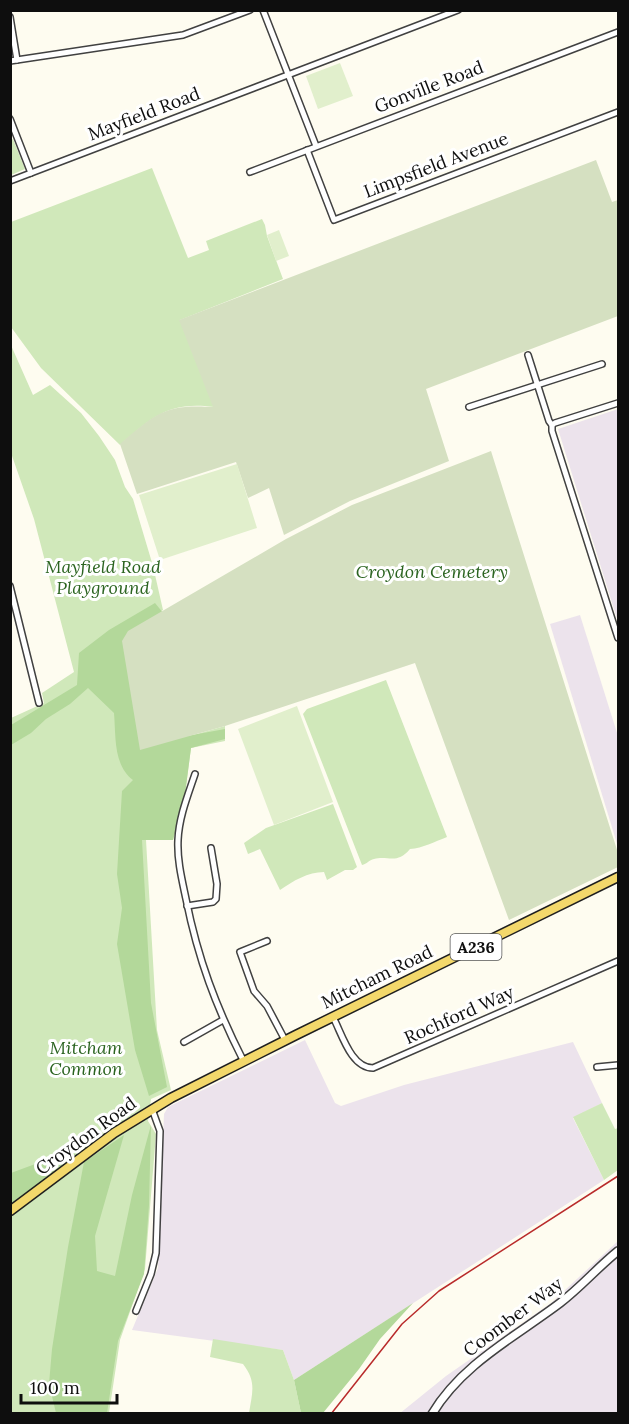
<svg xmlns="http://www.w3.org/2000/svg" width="629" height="1424" viewBox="0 0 629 1424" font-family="Lora,serif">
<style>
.industrial{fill:#ece3ec}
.green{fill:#d0e8ba}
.forest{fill:#b3d89a}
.cemetery{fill:#d5e0c1}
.pitch{fill:#e1efcc}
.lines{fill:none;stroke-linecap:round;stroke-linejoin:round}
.minor-casing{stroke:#414141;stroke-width:8}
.tertiary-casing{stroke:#414141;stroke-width:10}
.primary-casing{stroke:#1f1f1f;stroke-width:11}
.minor{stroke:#fff;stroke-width:5}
.tertiary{stroke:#fff;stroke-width:7}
.primary{stroke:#f3d86b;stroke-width:8}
.tram{stroke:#b92b2b;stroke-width:1.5}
.labels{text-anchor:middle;stroke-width:6;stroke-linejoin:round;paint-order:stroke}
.shield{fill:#fff;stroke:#565656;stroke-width:1.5}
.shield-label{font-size:16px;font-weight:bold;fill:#0e0e0e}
.street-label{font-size:18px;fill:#0e0e0e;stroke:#fff}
.park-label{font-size:18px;font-style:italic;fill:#2b6420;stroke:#fff}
</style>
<rect width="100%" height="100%" fill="#fefcf0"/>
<g class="industrial">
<path d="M618,409V622L558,429Z"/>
<path d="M580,615L618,736V847L550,624Z"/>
<path d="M305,1040L335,1103L341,1106L404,1085L573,1042L602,1103L573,1118L604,1180L294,1380L283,1350L132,1330L158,1268L164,1114L168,1107Z"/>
<path d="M618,1241V1413L399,1414L446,1376L551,1303Z"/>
</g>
<g class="green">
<path d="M13,139L25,169L11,175V140Z"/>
<path d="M152,168L188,258L209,250L206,241L262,219L265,225L267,236L283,279L180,320L214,407C169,401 152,417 120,445L41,368L11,327V222Z"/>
<path d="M10,343L33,395L50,385L81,413L99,436L115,460L125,487L133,499L153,566L163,610L128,631L140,750L225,726V741L191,748L185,794L173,840H146L157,1030L171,1090L151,1099L148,1121L156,1134L145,1269L120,1340L109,1413H11V718L44,703L42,693L74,672L34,519L11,453Z"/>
<path d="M386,680L447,837C434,842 423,848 410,849C397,865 388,855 374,859C369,860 367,864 362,865L303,714L307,709Z"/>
<path d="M333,804L357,867L353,870H345L327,880L324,872C308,872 293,881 280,890L260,849L248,854L244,843L266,828Z"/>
<path d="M602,1103L615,1129L618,1128V1170L604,1180L573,1117Z"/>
<path d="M213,1339L283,1350L294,1380L301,1413H249C252,1393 257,1382 243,1364L210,1357Z"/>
</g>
<g class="forest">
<path d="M155,603L164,614L143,744L225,729V739L191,748L185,794L173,840H142L151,1003L167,1087L149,1096L135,1050L117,944L122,908L117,874L122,791L133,780C113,765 116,736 114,713L88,688L70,704L46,719L31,733L11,745V725L77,685L79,653L109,630Z"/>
<path d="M151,1125L149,1205L144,1274L118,1341L107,1413H56L49,1384L52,1349L68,1247L84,1162L124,1135L95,1236L97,1271L115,1276L132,1195Z"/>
<path d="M89,1144L11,1204V1173Z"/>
<path d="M413,1303L380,1339L359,1369L323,1413H301L294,1380Z"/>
</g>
<g class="cemetery">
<path d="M596,160L612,202L618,200V316L426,389L449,461L350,501L284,535L269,488L248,498L236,462L137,494L120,444C156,413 165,404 213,407L179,320Z"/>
<path d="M491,451L618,853V867L509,920L415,663L225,726L140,750L122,641L128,631L286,539L352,505Z"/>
</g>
<g class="pitch">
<path d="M340,63L353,96L318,109L306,76Z"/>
<path d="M279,230L289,256L276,261L267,235Z"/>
<path d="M237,464L257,528L160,560L139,495Z"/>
<path d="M297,706L333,802L274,825L238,729Z"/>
</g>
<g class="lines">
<defs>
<g id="minor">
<path d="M263,10L316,146"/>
<path d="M10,17L17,60"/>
<path d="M10,61L183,35L250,10"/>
<path d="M10,119L31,173"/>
<path d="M307,150L334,220L618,112"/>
<path d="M250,172L618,32"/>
<path d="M10,181L458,10"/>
<path d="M528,355L549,421L552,425V431L618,638"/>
<path d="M469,407L602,364"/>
<path d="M552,425L555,423L618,403"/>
<path d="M10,586L39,703"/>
<path d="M195,774C188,795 179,817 178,840C177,860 182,880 186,899C198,959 216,1007 244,1062"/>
<path d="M187,906L213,902L216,899L217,884L211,848"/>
<path d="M267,941L240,952L254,991L267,1006L285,1040"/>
<path d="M333,1017C342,1034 351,1068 373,1068L618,961"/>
<path d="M184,1042L223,1020"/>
<path d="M597,1067L618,1065"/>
<path d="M136,1311L151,1274L156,1253L160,1131L152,1109"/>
</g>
<path id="tertiary" d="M432,1414C462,1364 515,1337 560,1303C581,1287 598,1267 618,1251"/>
<path id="primary" d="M10,1211L114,1133L171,1098L296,1035L618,877"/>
</defs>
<use href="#minor" class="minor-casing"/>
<use href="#tertiary" class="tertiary-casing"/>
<use href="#primary" class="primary-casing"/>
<use href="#minor" class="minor"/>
<use href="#tertiary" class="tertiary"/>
<use href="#primary" class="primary"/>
<path class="tram" d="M331,1414L402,1324L439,1291L618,1176"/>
</g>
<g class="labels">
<rect class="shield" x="450.5" y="934" width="51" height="26" rx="4.5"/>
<g class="shield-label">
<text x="476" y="953">A236</text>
</g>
<g class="street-label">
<text transform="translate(429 87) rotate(-21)" y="6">Gonville Road</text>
<text transform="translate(144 114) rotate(-21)" y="6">Mayfield Road</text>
<text transform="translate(436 165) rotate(-21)" y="6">Limpsfield Avenue</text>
<text transform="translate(377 977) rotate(-26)" y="6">Mitcham Road</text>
<text transform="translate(459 1015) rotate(-24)" y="6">Rochford Way</text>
<text transform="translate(86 1136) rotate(-36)" y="6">Croydon Road</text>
<text transform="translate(513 1317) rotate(-37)" y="6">Coomber Way</text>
</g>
<g class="park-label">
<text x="103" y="573">Mayfield Road<tspan x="103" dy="21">Playground</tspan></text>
<text x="432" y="578">Croydon Cemetery</text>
<text x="86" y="1054">Mitcham<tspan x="86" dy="21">Common</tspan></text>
</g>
</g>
<rect width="629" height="1424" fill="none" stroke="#0e0e0e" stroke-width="24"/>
<path d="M21 1394v9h96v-9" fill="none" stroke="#0e0e0e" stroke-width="3"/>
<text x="30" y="1394" font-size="18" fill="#0e0e0e" stroke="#ffffff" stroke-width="4.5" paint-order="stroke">100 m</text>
</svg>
